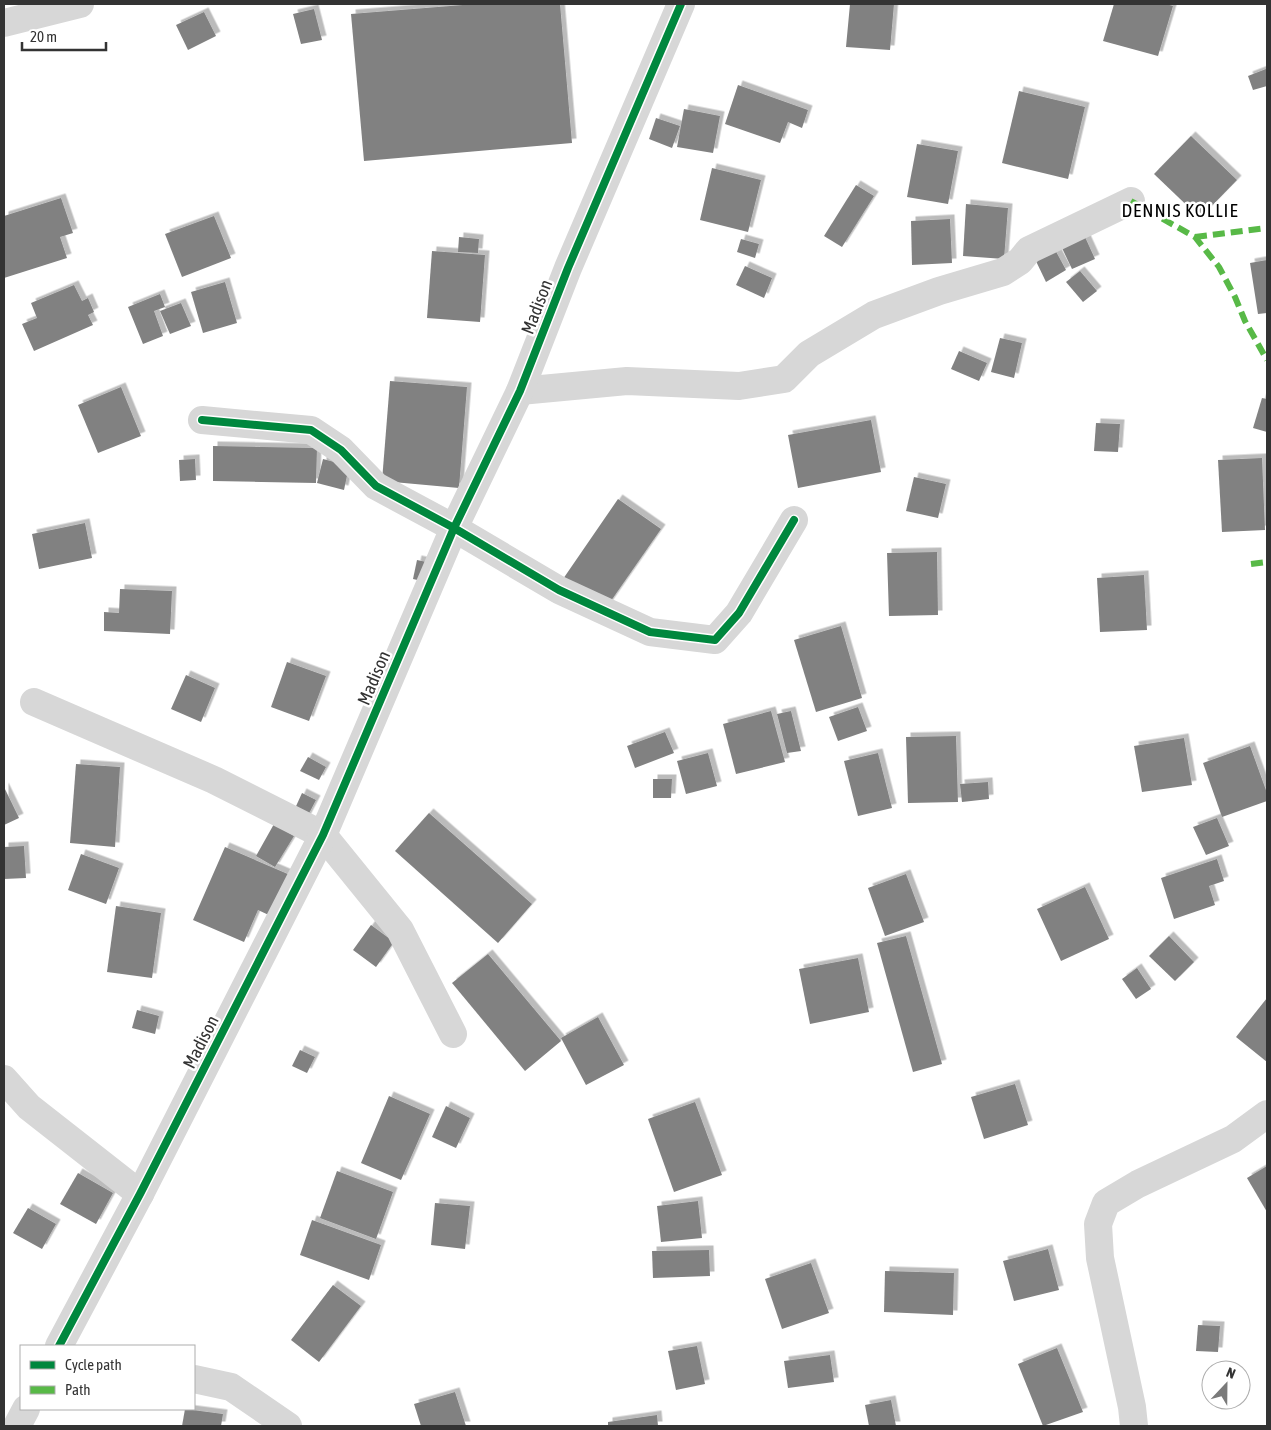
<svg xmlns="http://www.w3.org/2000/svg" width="1271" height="1430" viewBox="0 0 1271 1430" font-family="'Asap Condensed',sans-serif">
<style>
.building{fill:#818181;filter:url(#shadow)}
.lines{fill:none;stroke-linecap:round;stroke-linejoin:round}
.minor{stroke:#d7d7d7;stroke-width:28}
.quiet{stroke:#58b947;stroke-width:6;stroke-dasharray:12 6;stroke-linecap:butt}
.cycleway-casing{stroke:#fff;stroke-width:11}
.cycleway{stroke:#00873e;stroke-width:8}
.labels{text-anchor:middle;stroke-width:5;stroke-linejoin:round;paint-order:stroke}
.street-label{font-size:18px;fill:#333;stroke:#fff}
.neighbourhood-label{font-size:19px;letter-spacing:1px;fill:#000;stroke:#fff}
</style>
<defs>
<filter id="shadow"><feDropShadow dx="4.5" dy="-4.5" stdDeviation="0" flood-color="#0004"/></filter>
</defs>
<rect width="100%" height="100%" fill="#fff"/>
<g class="building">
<path d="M475,4H560L572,143L364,161L351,14Z"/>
<path d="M850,4H894L890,50L846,47Z"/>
<path d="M1114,4H1166L1173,6L1158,56L1103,41Z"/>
<path d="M314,9L322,40L301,44L293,14Z"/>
<path d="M204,12L216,36L188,50L176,25Z"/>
<path d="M1266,69L1267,86L1253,90L1248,76Z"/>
<path d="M738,85L808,110L802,128L788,122L780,143L725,124Z"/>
<path d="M1019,91L1085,107L1068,179L1002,163Z"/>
<path d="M684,109L720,116L713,153L677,147Z"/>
<path d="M656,118L680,126L672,148L649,139Z"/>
<path d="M1191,136L1237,180L1200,218L1154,174Z"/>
<path d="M917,144L958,151L948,204L907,197Z"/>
<path d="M712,168L761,180L748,232L700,220Z"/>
<path d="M856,185L874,196L842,247L824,236Z"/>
<path d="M61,198L73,233L60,237L67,258L4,278V216Z"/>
<path d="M966,204L1008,208L1004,259L963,256Z"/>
<path d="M214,216L231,258L182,277L165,234Z"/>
<path d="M950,219L952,263L912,265L911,221Z"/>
<path d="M459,237L479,239L478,253L458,252Z"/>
<path d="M1085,237L1095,259L1072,269L1062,248Z"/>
<path d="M741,239L759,244L755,258L737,252Z"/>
<path d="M1053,246L1066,270L1046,282L1034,257Z"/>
<path d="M432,251L485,255L480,322L427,318Z"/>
<path d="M1267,260V313L1258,314L1250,263Z"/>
<path d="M745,266L772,278L764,298L736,285Z"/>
<path d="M1080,271L1097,291L1083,302L1066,282Z"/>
<path d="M225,282L237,323L203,333L191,292Z"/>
<path d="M74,285L82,301L88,298L94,312L88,315L93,325L34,351L22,324L37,318L31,303Z"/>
<path d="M160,294L165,307L154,311L163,336L143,344L128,307Z"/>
<path d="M181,303L191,326L170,334L160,311Z"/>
<path d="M1000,338L1022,343L1014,378L991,372Z"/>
<path d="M959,351L987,363L979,381L951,369Z"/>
<path d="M390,381L467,387L459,488L382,481Z"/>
<path d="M121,387L141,436L98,453L78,405Z"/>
<path d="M1262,398L1267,399V432L1253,428Z"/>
<path d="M871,420L881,472L798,488L788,435Z"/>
<path d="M1096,423L1120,424L1118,452L1094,451Z"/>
<path d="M213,446L317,448L316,483L213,481Z"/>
<path d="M1262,458L1265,530L1222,532L1218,460Z"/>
<path d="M195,459L196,480L180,481L179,460Z"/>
<path d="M323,459L349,466L344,490L317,483Z"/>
<path d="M914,477L946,484L938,518L906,511Z"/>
<path d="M618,499L661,529L606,608L563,579Z"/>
<path d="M85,523L92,558L39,569L32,534Z"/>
<path d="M937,552L938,615L889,616L887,553Z"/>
<path d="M417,560L431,563L426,582L413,579Z"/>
<path d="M1144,575L1147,630L1100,632L1097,578Z"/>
<path d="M120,589L172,591L170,634L104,631V612L119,613Z"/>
<path d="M841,626L862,698L816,712L794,640Z"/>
<path d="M287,662L326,676L309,721L271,707Z"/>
<path d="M186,675L215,688L201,722L171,709Z"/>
<path d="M858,707L867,731L838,741L829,717Z"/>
<path d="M771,711L785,762L736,774L723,724Z"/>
<path d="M791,711L801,751L787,753L777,714Z"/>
<path d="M665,732L674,753L635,768L627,746Z"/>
<path d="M956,736L958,802L908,803L906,737Z"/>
<path d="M1184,738L1192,785L1142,792L1134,746Z"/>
<path d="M1250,746L1267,793V801L1222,817L1203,763Z"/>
<path d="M708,753L717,786L686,794L677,761Z"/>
<path d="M878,753L892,808L858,816L844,761Z"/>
<path d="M308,757L326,767L319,780L300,771Z"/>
<path d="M76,764L120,767L115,847L70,843Z"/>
<path d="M653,779H672L671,798H653Z"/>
<path d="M988,782L989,799L962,802L960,784Z"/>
<path d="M4,787L19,818L4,825Z"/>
<path d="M302,793L316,800L305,821L292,815Z"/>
<path d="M429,813L532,904L498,943L395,851Z"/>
<path d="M1217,818L1229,846L1206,855L1193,827Z"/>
<path d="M274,824L294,836L275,867L256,856Z"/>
<path d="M24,846L26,878L4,879V847Z"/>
<path d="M225,847L290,875L273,917L258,910L244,942L193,920Z"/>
<path d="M81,854L119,868L106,904L68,890Z"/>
<path d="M1217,859L1224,881L1209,886L1215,905L1174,919L1161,878Z"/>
<path d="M906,874L924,922L885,936L868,888Z"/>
<path d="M1085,887L1109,939L1061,961L1037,909Z"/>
<path d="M116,906L161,913L152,978L107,972Z"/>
<path d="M371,925L394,942L376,967L353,950Z"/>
<path d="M906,936L942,1064L913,1072L877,943Z"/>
<path d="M1169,936L1194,962L1175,981L1149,956Z"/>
<path d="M488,954L561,1041L525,1071L452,983Z"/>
<path d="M858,958L869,1012L810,1024L799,969Z"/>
<path d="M1137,968L1151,989L1136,999L1122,979Z"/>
<path d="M1267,998V1062L1236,1037Z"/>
<path d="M137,1010L159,1016L155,1034L132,1028Z"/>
<path d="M598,1017L624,1065L586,1085L561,1038Z"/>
<path d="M300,1050L315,1057L307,1073L292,1066Z"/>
<path d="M1015,1084L1028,1125L984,1139L971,1097Z"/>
<path d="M389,1096L430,1114L401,1180L361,1163Z"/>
<path d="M695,1102L722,1175L674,1192L648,1119Z"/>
<path d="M446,1106L470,1118L456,1148L432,1137Z"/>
<path d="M1267,1166V1212L1247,1178Z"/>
<path d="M337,1171L393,1192L376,1239L320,1218Z"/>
<path d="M78,1173L113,1193L96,1224L60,1204Z"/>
<path d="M698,1201L702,1238L661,1242L657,1206Z"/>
<path d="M435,1203L470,1206L465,1249L431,1245Z"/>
<path d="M28,1208L56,1224L42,1249L13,1233Z"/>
<path d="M312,1220L381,1245L369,1280L300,1255Z"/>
<path d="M1048,1249L1059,1290L1014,1301L1003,1261Z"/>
<path d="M709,1250L710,1276L653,1278L652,1251Z"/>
<path d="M811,1263L829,1313L782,1329L765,1279Z"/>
<path d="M885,1271L954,1273L953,1315L884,1312Z"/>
<path d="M333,1285L361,1306L319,1362L291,1340Z"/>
<path d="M1198,1325L1220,1326L1218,1352L1196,1351Z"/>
<path d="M697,1346L705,1384L676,1390L668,1351Z"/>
<path d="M1057,1348L1083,1412L1043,1426L1018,1364Z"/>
<path d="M830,1355L834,1382L788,1388L784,1361Z"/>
<path d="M455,1392L466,1426H421L414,1404Z"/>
<path d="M891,1400L896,1426H869L865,1405Z"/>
<path d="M185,1409L223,1414L221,1426H182Z"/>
<path d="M657,1415L658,1426H608V1422Z"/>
</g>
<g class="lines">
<g class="minor">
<path d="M4,23L80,4"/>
<path d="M520,391L627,381L739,386L784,379L809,354L874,315L939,291L1003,272L1020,261L1029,250L1131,201"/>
<path d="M202,420L311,430L341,450L376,486L454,528L559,590L650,632L715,640L739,613L794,520"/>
<path d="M34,702L214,780L323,835L400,930L453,1034"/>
<path d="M4,1079L29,1107L140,1194"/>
<path d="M59,1346L140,1194L323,835L454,528L520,391L568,268L681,4"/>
<path d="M194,1379L231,1387L288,1426"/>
<path d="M17,1426L26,1409"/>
<path d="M1134,1426L1132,1407L1100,1258L1098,1224L1106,1203L1138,1184L1233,1139L1267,1114"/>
</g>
<g class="quiet">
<path d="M1131,201L1195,237L1219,267L1235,297L1245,321L1267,360"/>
<path d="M1195,237L1267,228"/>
<path d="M1251,564L1267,562"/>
</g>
<defs>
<g id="cycleway">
<path d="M202,420L311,430L341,450L376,486L454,528L559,590L650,632L715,640L739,613L794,520"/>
<path d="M59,1346L140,1194L323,835L454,528L520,391L568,268L681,4"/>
</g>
</defs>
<use href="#cycleway" class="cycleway-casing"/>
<use href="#cycleway" class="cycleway"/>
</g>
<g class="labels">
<g class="street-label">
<text transform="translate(537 307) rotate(-69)" y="6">Madison</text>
<text transform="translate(374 678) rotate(-67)" y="6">Madison</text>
<text transform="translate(201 1042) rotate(-63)" y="6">Madison</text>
</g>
<g class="neighbourhood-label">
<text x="1180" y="217">DENNIS KOLLIE</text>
</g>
</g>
<rect width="1271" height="1430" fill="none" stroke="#333333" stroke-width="10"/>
<rect x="20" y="1345" width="175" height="65" fill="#ffffff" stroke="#adadad"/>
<rect x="30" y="1361" width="25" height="8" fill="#00873e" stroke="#adadad"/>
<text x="65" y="1370" font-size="15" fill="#333333">Cycle path</text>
<rect x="30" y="1386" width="25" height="8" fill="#58b947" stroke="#adadad"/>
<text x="65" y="1395" font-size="15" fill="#333333">Path</text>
<g transform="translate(1226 1385) rotate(22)"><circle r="24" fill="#ffffff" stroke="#adadad"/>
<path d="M0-4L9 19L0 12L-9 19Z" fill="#7a7a7a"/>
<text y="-8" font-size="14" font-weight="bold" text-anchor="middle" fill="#333333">N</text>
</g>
<path d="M22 42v8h84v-8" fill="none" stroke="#333333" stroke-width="2.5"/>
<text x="30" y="42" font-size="15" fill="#333333" stroke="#ffffff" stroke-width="4" paint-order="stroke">20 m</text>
</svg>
